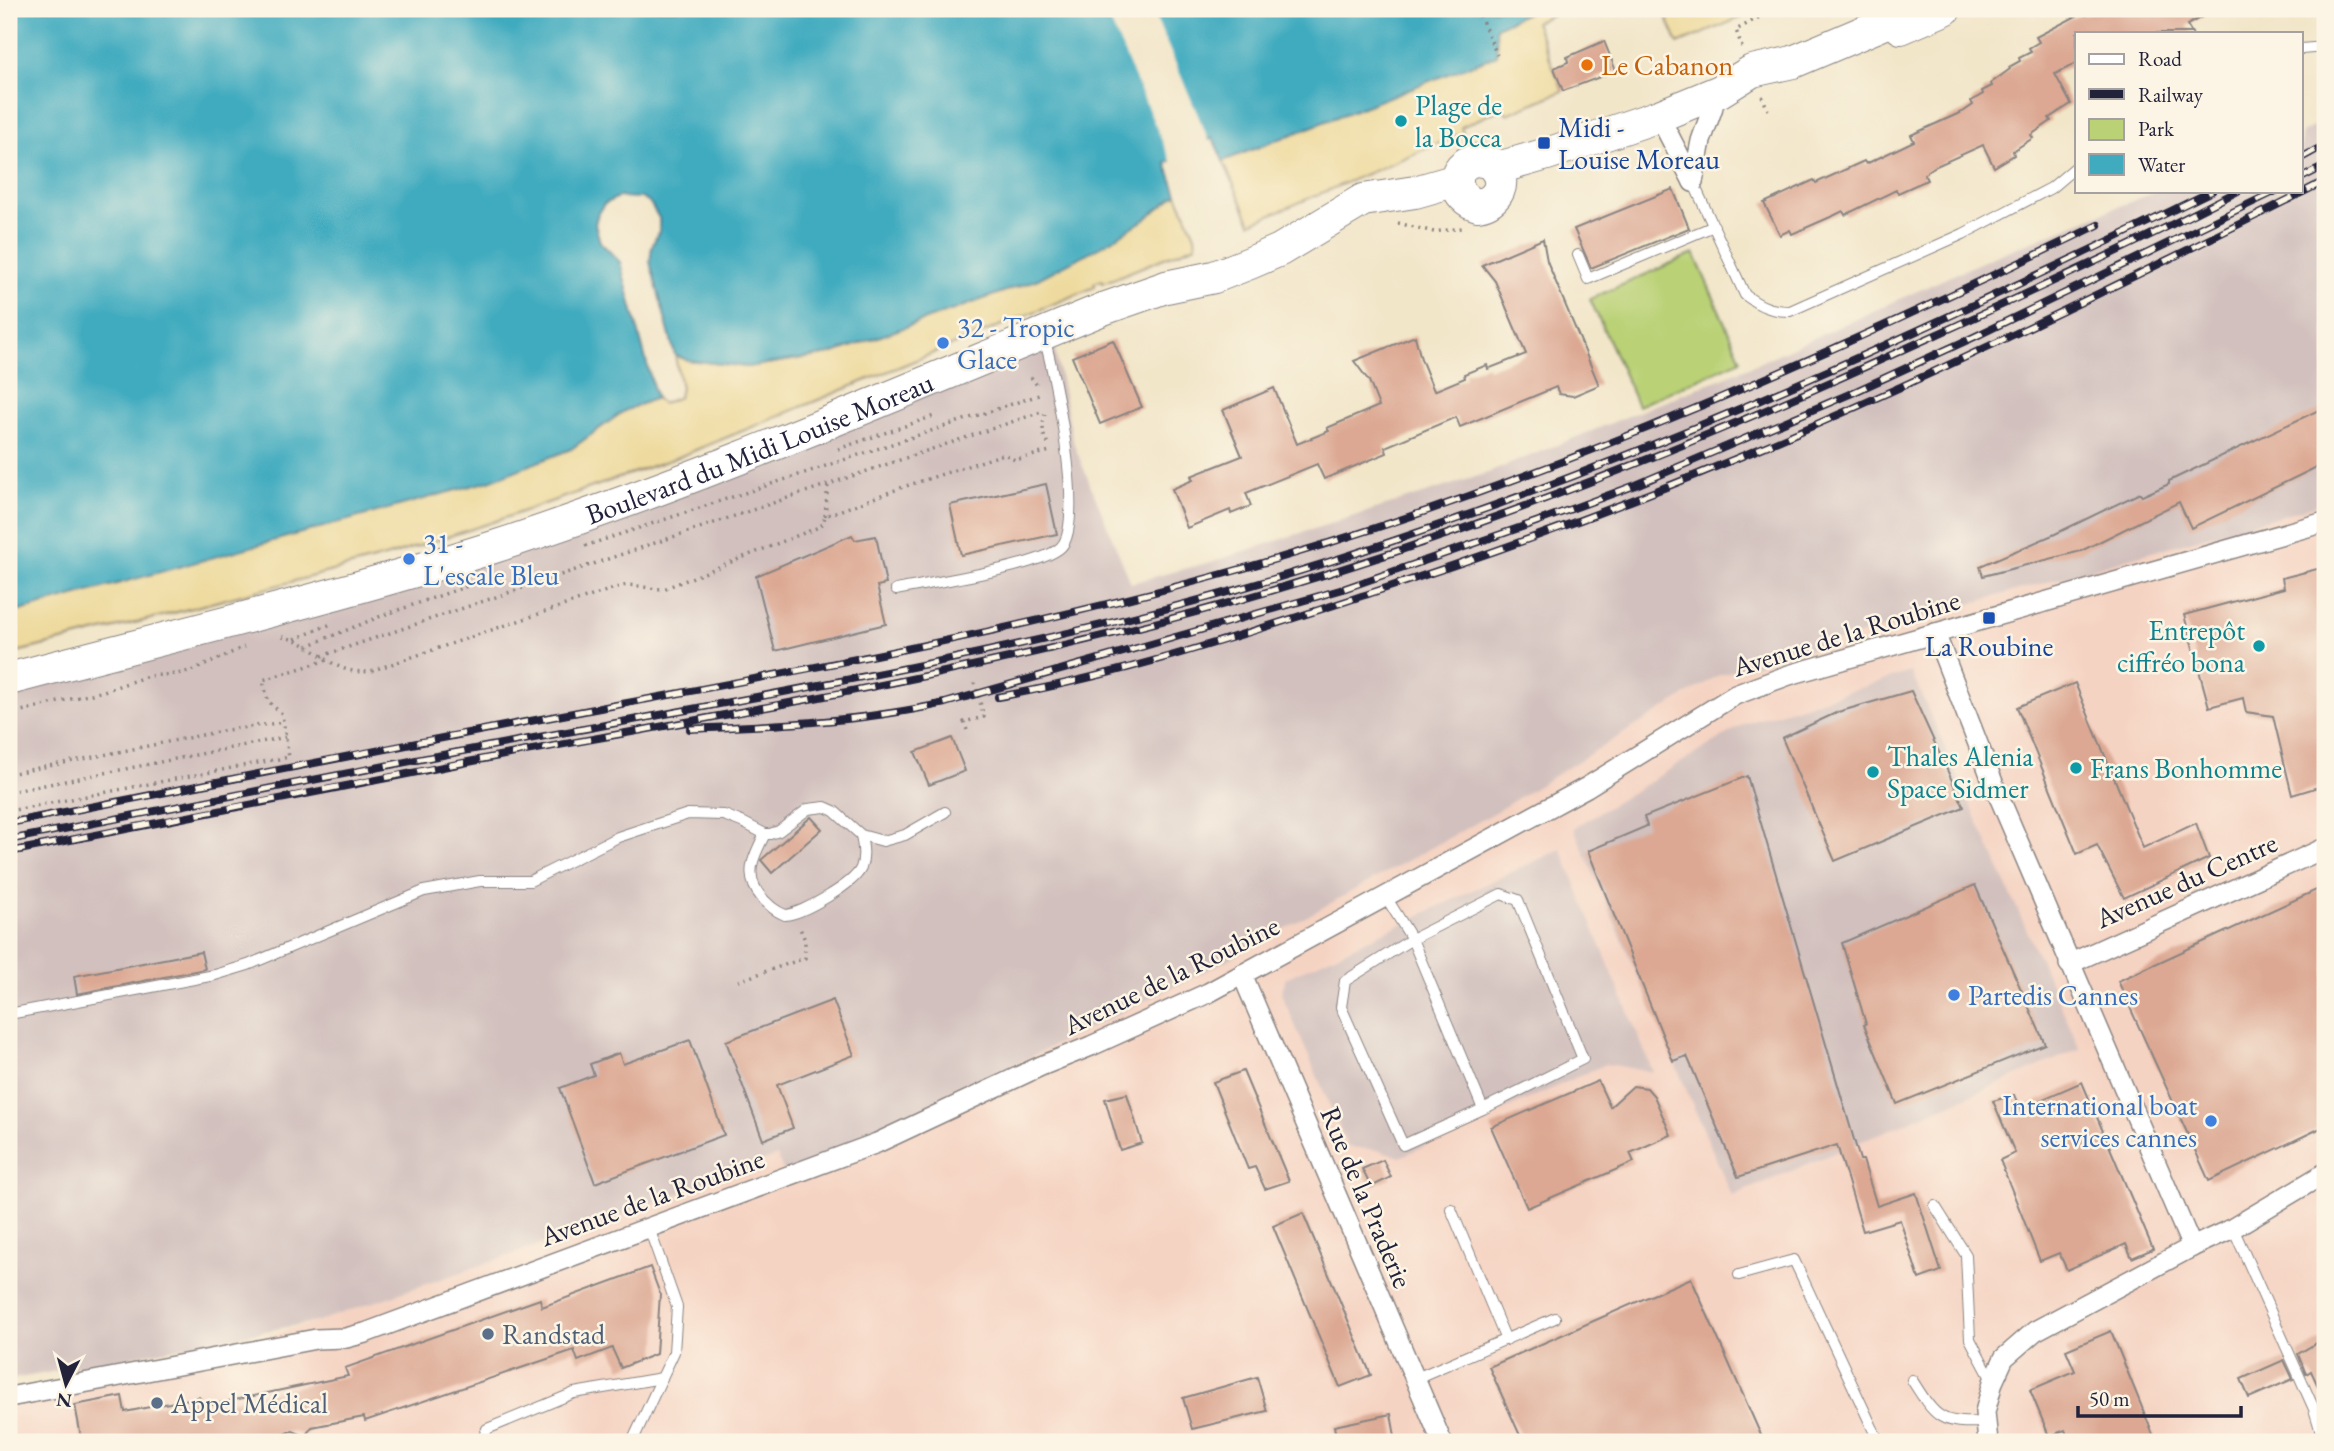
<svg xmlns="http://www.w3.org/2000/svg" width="2334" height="1451" viewBox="0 0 2334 1451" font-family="'EB Garamond',serif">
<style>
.built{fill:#f5d3c2}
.industrial{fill:#d1c0bd}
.green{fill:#bad176;stroke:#6e7a58;stroke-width:2}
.sand{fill:#eeda9e;stroke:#887e6c;stroke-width:2}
.water{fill:#40abbf;stroke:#31667d;stroke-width:2}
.pier{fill:#f2e6c9}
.building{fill:#dca893}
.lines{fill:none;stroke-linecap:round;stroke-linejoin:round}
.service-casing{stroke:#8a8482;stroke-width:12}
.minor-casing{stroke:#8a8482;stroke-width:22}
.primary-casing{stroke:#8a8482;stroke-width:34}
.path{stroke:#8a8482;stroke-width:3.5;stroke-dasharray:2 5;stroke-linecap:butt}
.service{stroke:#fff;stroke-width:10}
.minor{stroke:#fff;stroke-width:19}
.primary{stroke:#fff;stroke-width:32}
.rail-casing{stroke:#22223b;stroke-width:8}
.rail{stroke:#fcf5e5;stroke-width:5;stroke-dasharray:16;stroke-linecap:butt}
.food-dot{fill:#e8710a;stroke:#fcf5e5;stroke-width:2.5}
.culture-dot{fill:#0f9aa8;stroke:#fcf5e5;stroke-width:2.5}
.transit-dot{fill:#1a4fb4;stroke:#fcf5e5;stroke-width:2.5}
.shop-dot{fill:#3f7fe0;stroke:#fcf5e5;stroke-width:2.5}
.service-dot{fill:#5c6f8a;stroke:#fcf5e5;stroke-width:2.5}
.labels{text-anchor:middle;stroke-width:5;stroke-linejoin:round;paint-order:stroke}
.food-label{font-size:28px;fill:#c56008;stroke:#fcf5e5;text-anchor:start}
.culture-label{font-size:28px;fill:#0d838f;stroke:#fcf5e5;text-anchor:start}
.transit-label{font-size:28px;fill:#164399;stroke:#fcf5e5;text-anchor:start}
.shop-label{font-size:28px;fill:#366cbe;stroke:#fcf5e5;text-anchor:start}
.street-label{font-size:28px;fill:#22223b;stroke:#fcf5e5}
.service-label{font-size:28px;fill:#4e5e75;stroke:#fcf5e5;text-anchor:start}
</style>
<rect width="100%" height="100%" fill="#fcf5e5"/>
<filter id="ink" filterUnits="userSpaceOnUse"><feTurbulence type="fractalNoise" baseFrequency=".0143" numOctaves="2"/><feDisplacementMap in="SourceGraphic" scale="14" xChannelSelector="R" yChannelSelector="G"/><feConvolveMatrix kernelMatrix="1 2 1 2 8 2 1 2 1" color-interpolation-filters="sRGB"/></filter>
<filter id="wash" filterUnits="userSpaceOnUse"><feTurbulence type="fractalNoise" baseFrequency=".00686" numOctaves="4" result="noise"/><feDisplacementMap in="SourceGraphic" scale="28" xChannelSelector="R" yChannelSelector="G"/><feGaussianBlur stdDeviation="1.57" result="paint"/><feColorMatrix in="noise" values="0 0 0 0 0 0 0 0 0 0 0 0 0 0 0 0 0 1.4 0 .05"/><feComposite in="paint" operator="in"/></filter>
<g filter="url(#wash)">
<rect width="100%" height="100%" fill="#f2e6c9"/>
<path class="built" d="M2325,503V1442H9V1404L319,1321L566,1236L901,1109L1222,963L1487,817L1719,675Z"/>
<g class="industrial">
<path d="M2325,121V503L1719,675L1487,817L1222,963L786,1177L777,1156L566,1236L319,1321L9,1380V688L308,614L1053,340L1074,445L1131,583L1214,561L1488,473L1749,367L1995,256L2157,191H2301V133Z"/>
<path d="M1911,672L2080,1049L1732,1196L1574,828L1744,724Z"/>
<path d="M1561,849L1653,1072L1606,1064L1400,1157L1379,1150L1348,1147L1281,993L1286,978Z"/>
</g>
<path class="green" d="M1694,253L1741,360L1638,406L1590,299Z"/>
<g class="sand">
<path d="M1535,9H1566L1535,22L1563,91L1507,114L1503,108L1461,127L1463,133L1251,223L1223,161L1496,55V27Z"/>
<path d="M1663,9H1753L1752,13L1678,44Z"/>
<path d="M1177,194L1195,236L1196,245L1103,283L1102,280L1094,283L1095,287L681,456L493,522L385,557L143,621L9,654V614L489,480L571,449L624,411L656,398L662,404L679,397L681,388L675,355L687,360L747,367L831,354L1036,280L1144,220Z"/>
</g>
<path class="water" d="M9,9H1535L1496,27L1497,55L1223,161L1213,138L1166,163L1177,194L1144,220L1105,244L1036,280L831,354L747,367L687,360L675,355L650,262L652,246L659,231V218L650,203L641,198L618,197L604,204L598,213L595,224L600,242L620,262L656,398L624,411L571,449L489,481L9,614Z"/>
<path class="pier" d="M1105,9H1152L1210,143L1172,164Z"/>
<g id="blocks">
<g class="building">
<path d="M2098,9H2216L2187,25L2192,33H2077V63L2055,74L2071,104L2049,118L2051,121L2031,135L2033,138L2013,151L2014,155L1994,167L1983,145L1934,167L1924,174L1927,180L1898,193L1896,190L1845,215L1843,211L1835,215L1792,234L1790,230L1780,235L1764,203L1814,180L1816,183L1864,161L1866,164L1914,141L1911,135L1964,111L1973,105L1971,101L1983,94L1982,91L1992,86L1991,83L2010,69L2009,67L2020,61L2019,58L2031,52L2029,48L2039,42L2036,37L2084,12L2086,15Z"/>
<path d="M1604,41L1616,71L1563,91L1554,68L1568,62L1567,57Z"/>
<path d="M1673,189L1689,228L1591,268L1574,229Z"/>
<path d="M1543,239L1547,261L1599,385L1573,396L1559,394L1556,387L1460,427L1456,417L1385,447L1387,453L1324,479L1317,464L1246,493L1251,506L1231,514L1230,510L1187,528L1172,489L1193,480L1191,476L1242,456L1223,410L1274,388L1297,444L1329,431L1327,428L1379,406L1369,381L1354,361L1415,336L1421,359L1434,391L1465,378L1464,374L1487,365L1488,369L1526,354L1495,281L1482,265Z"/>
<path d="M1113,340L1142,407L1100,424L1072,357Z"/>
<path d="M2325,407V463L2191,528L2179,502L2081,551L1983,576L1980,566L2055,534L2140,493L2142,496L2169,484V481Z"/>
<path d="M1046,484L1057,534L961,555L950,505Z"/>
<path d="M852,535L855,540L876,536L886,584L877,586L886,624L775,651L756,576Z"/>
<path d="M2325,567V785L2292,795L2273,716L2246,712L2243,698L2209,707L2184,615L2284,588L2282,578Z"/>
<path d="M2075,683L2143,848L2196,823L2209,858L2124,898L2097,845L2077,854L2017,707Z"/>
<path d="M1911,691L1964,807L1835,861L1782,738L1838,712Z"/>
<path d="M952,738L965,771L929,785L915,752Z"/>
<path d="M1747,776L1860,1160H1863L1877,1206L1916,1193L1941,1271L1919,1279L1900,1220L1863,1231L1837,1145L1738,1177L1687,1056L1673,1061L1588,851L1647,826L1644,817Z"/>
<path d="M811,817L822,829L772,873L761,860Z"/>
<path d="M1975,885L2045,1044L1897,1104L1864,1025L1866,1024L1842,943Z"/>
<path d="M2325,886V1126L2209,1181L2118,981Z"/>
<path d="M201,952L205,969L77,994L74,976Z"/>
<path d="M833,1000L854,1055L777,1085L793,1128L763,1140L726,1041Z"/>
<path d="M690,1040L724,1135L595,1183L560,1088L594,1075L590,1064L619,1053L623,1064Z"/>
<path d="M1243,1071L1289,1181L1265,1189L1255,1167L1248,1169L1213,1082Z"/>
<path d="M1598,1081L1610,1107L1633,1086L1647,1088L1654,1096L1671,1135L1630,1153L1634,1162L1527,1208L1491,1127Z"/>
<path d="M2082,1082L2153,1249L2132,1258L2126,1244L2067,1270L2059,1253L2040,1261L2000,1160L2015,1153L1993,1101L2014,1095L2020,1109Z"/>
<path d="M1127,1094L1142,1143L1120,1150L1105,1099Z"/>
<path d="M1383,1160L1391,1177L1371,1187L1362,1169Z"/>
<path d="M1303,1213L1371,1375L1340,1387L1273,1226Z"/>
<path d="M650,1267L660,1294L656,1354L621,1368L612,1348L578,1361L574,1350L365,1421L364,1417L312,1427L305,1436L293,1431L255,1439L254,1442H82L75,1405L122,1396L125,1412L199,1397L206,1406L348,1376L345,1368L540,1299L542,1307Z"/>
<path d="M1691,1278L1764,1442H1523L1489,1367Z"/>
<path d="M2111,1331L2156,1442H2070L2065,1430L2049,1436L2030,1390L2075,1371L2066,1350Z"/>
<path d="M2325,1338V1401L2311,1371L2306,1374L2298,1354Z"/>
<path d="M2284,1360L2293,1379L2249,1398L2241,1379Z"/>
<path d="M1257,1377L1267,1411L1192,1429L1183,1398Z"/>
<path d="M1391,1414L1396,1442H1337L1334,1426Z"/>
</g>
</g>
</g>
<g filter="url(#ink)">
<use href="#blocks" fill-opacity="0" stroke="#8a8482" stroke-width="2"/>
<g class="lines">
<defs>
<g id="service">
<path d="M2301,49L2325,47"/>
<path d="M1693,182L1745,295C1760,306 1771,311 1790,311L1963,234L2051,188L2077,166"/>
<path d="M1578,255L1588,279L1714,226"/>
<path d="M896,590C928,583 1041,567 1061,547C1086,522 1054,372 1044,337"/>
<path d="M765,834C753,857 743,876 762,898C770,906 775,911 785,915C802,914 854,884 861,868C865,857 863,846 861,835"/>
<path d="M1386,897L1412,939L1483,1109L1583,1059L1518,900L1501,894L1412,939L1345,981L1341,1007L1403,1145L1483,1109"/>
<path d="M9,1014L215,975L248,965L424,891L480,881H530L618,837L688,814L724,815L744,823L765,834H770L779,831L808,809L825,807L834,811L861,835L883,841L905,835L945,812"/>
<path d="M1935,1206L1966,1255L1970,1339L1993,1382"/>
<path d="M1451,1209L1506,1340"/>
<path d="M2233,1228L2314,1409L2324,1442"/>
<path d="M1739,1275L1794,1260L1879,1442"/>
<path d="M1414,1379L1555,1318"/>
<path d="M1912,1380C1936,1418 1939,1424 1986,1422"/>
<path d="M482,1442L487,1429L574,1393L662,1378"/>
<path d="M632,1442L674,1352L677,1307L649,1228"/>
</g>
<g id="minor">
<path d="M1659,116L1693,182"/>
<path d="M1693,182L1701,141L1713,107"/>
<path d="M1935,633L1994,785L2192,1247L2035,1331L2004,1358L1993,1382L1985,1412L1988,1442"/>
<path d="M2069,964L2325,848"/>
<path d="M1242,974L1442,1442"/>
<path d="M2192,1247L2233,1228L2325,1173"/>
<path d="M9,1397L316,1339L346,1338L365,1333L877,1143L1041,1066L1091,1046L1208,993L1587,787L1735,695L1789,675L2325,522"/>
</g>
<g id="primary">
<path d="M1901,28L1945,9"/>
<path d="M1493,166C1508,182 1498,202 1478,205C1455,199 1447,169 1472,161C1482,158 1493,166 1505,166L1547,154L1659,116L1720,91L1752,71L1793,62L1918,9"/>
<path id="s1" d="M9,679C172,636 336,597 497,546C703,479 903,391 1103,309L1166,287L1214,277L1250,263L1280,250L1363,200L1415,192L1457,180"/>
</g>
</defs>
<use href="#service" class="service-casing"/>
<use href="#minor" class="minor-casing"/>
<use href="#primary" class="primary-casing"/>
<g class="path">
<path d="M1477,9L1497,55"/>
<path d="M2004,9L2006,14"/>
<path d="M1742,47L1736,30L1774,9"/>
<path d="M1762,96L1768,110"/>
<path d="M1398,223L1434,232L1462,228"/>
<path d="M1031,377L1039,388"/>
<path d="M1045,414C1042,422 1042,437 1048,443"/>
<path d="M838,449L937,415"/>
<path d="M825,516L828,484"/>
<path d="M585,546L1042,394"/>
<path d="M282,637C318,642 330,677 371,671L621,586C637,583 651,591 666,588L819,527L823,524L825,516L906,486L1004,454L1015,460L1050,451"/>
<path d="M295,639L331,624"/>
<path d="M307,646L384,615L505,573"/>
<path d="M322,656L1044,411"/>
<path d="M9,714L104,691L148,676L177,674L194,670L244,647"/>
<path d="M967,730L964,722L984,717L975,683"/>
<path d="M9,774L227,730L284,722"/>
<path d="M9,792L286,737"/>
<path d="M9,811L289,757L282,714L268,701L263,680L327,660"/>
<path d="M738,981L805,958V940L799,926"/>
</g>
<use href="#service" class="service"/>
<use href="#minor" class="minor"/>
<use href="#primary" class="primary"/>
<defs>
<g id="rail">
<path d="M2301,158L2325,145"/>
<path d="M2301,178L2325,166"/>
<path d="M998,697C1126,674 1248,633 1371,593C1494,553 1615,509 1735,459C1935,376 2131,279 2325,181"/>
<path d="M690,729C776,725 860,722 945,703L1340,590L1536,522L1636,485L1852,393L1974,337L2276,191"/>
<path d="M9,823C174,791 339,757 504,726C763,677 1022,633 1276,559C1561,475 1831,354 2098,225"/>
<path d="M9,840C191,804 373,767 556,734C795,690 1036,649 1270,580C1598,482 1905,341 2212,191"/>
<path d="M9,852C174,819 339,786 504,755C708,718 913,683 1115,633C1393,565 1660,461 1920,342C2027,294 2134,245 2238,191"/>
</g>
</defs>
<use href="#rail" class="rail-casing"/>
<use href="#rail" class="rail"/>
</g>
</g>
<circle class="food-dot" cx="1587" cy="65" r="7"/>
<g class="culture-dot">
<circle cx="1401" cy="121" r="7"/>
<circle cx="2259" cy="646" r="7"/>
<circle cx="2076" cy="768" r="7"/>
<circle cx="1873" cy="772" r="7"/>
</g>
<g class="transit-dot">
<rect x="1537" y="136" width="14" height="14" rx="3.5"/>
<rect x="1982" y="611" width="14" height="14" rx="3.5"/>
</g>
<g class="shop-dot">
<circle cx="943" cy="343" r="7"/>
<circle cx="409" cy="559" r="7"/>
<circle cx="1954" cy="995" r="7"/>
<circle cx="2211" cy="1121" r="7"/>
</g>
<g class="service-dot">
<circle cx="488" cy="1334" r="7"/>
<circle cx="157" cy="1403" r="7"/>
</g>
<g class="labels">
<g class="food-label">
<text x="1601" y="75">Le Cabanon</text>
</g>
<g class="culture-label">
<text x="1415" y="115">Plage de<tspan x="1415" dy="32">la Bocca</tspan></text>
<text x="2245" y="640" text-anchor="end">Entrepôt<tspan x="2245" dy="32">ciffréo bona</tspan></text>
<text x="1887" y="766">Thales Alenia<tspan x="1887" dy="32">Space Sidmer</tspan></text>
<text x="2090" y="778">Frans Bonhomme</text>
</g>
<g class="transit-label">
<text x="1558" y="137">Midi -<tspan x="1558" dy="32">Louise Moreau</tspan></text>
<text x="1989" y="656" text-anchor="middle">La Roubine</text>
</g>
<g class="shop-label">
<text x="957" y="337">32 - Tropic<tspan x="957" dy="32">Glace</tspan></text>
<text x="423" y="553">31 -<tspan x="423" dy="32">L'escale Bleu</tspan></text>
<text x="1968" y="1005">Partedis Cannes</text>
<text x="2197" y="1115" text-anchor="end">International boat<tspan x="2197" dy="32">services cannes</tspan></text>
</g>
<g class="street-label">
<text dy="10" stroke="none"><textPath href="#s1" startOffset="786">Boulevard du Midi Louise Moreau</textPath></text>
<text transform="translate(1846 633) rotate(-17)" y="10">Avenue de la Roubine</text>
<text transform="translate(2186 880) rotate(-24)" y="10">Avenue du Centre</text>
<text transform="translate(1171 975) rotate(-26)" y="10">Avenue de la Roubine</text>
<text transform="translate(652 1197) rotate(-20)" y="10">Avenue de la Roubine</text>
<text transform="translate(1367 1197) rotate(67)" y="10">Rue de la Praderie</text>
</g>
<g class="service-label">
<text x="502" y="1344">Randstad</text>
<text x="171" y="1413">Appel Médical</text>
</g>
</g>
<rect width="2334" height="1451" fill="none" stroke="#fcf5e5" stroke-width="35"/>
<rect x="2075" y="32" width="228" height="161" fill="#fcf5e5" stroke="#a5a1a1" stroke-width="2"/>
<rect x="2089" y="54" width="35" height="10" fill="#ffffff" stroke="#a5a1a1" stroke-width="2"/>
<text x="2138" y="66" font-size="21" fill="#22223b">Road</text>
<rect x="2089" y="89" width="35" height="10" fill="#22223b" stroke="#a5a1a1" stroke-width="2"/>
<text x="2138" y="102" font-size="21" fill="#22223b">Railway</text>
<rect x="2089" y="119" width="35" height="21" fill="#bad176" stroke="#a5a1a1" stroke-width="2"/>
<text x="2138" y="136" font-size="21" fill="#22223b">Park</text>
<rect x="2089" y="154" width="35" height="21" fill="#40abbf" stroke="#a5a1a1" stroke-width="2"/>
<text x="2138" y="172" font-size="21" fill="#22223b">Water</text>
<g transform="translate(66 1384) rotate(186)" stroke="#fcf5e5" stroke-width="5" paint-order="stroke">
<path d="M0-5L12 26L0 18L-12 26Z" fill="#22223b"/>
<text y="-10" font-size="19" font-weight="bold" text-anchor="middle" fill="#22223b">N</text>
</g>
<path d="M2078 1406v10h163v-10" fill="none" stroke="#22223b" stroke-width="3.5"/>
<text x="2089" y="1406" font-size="21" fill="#22223b" stroke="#fcf5e5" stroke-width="5" paint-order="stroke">50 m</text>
</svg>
